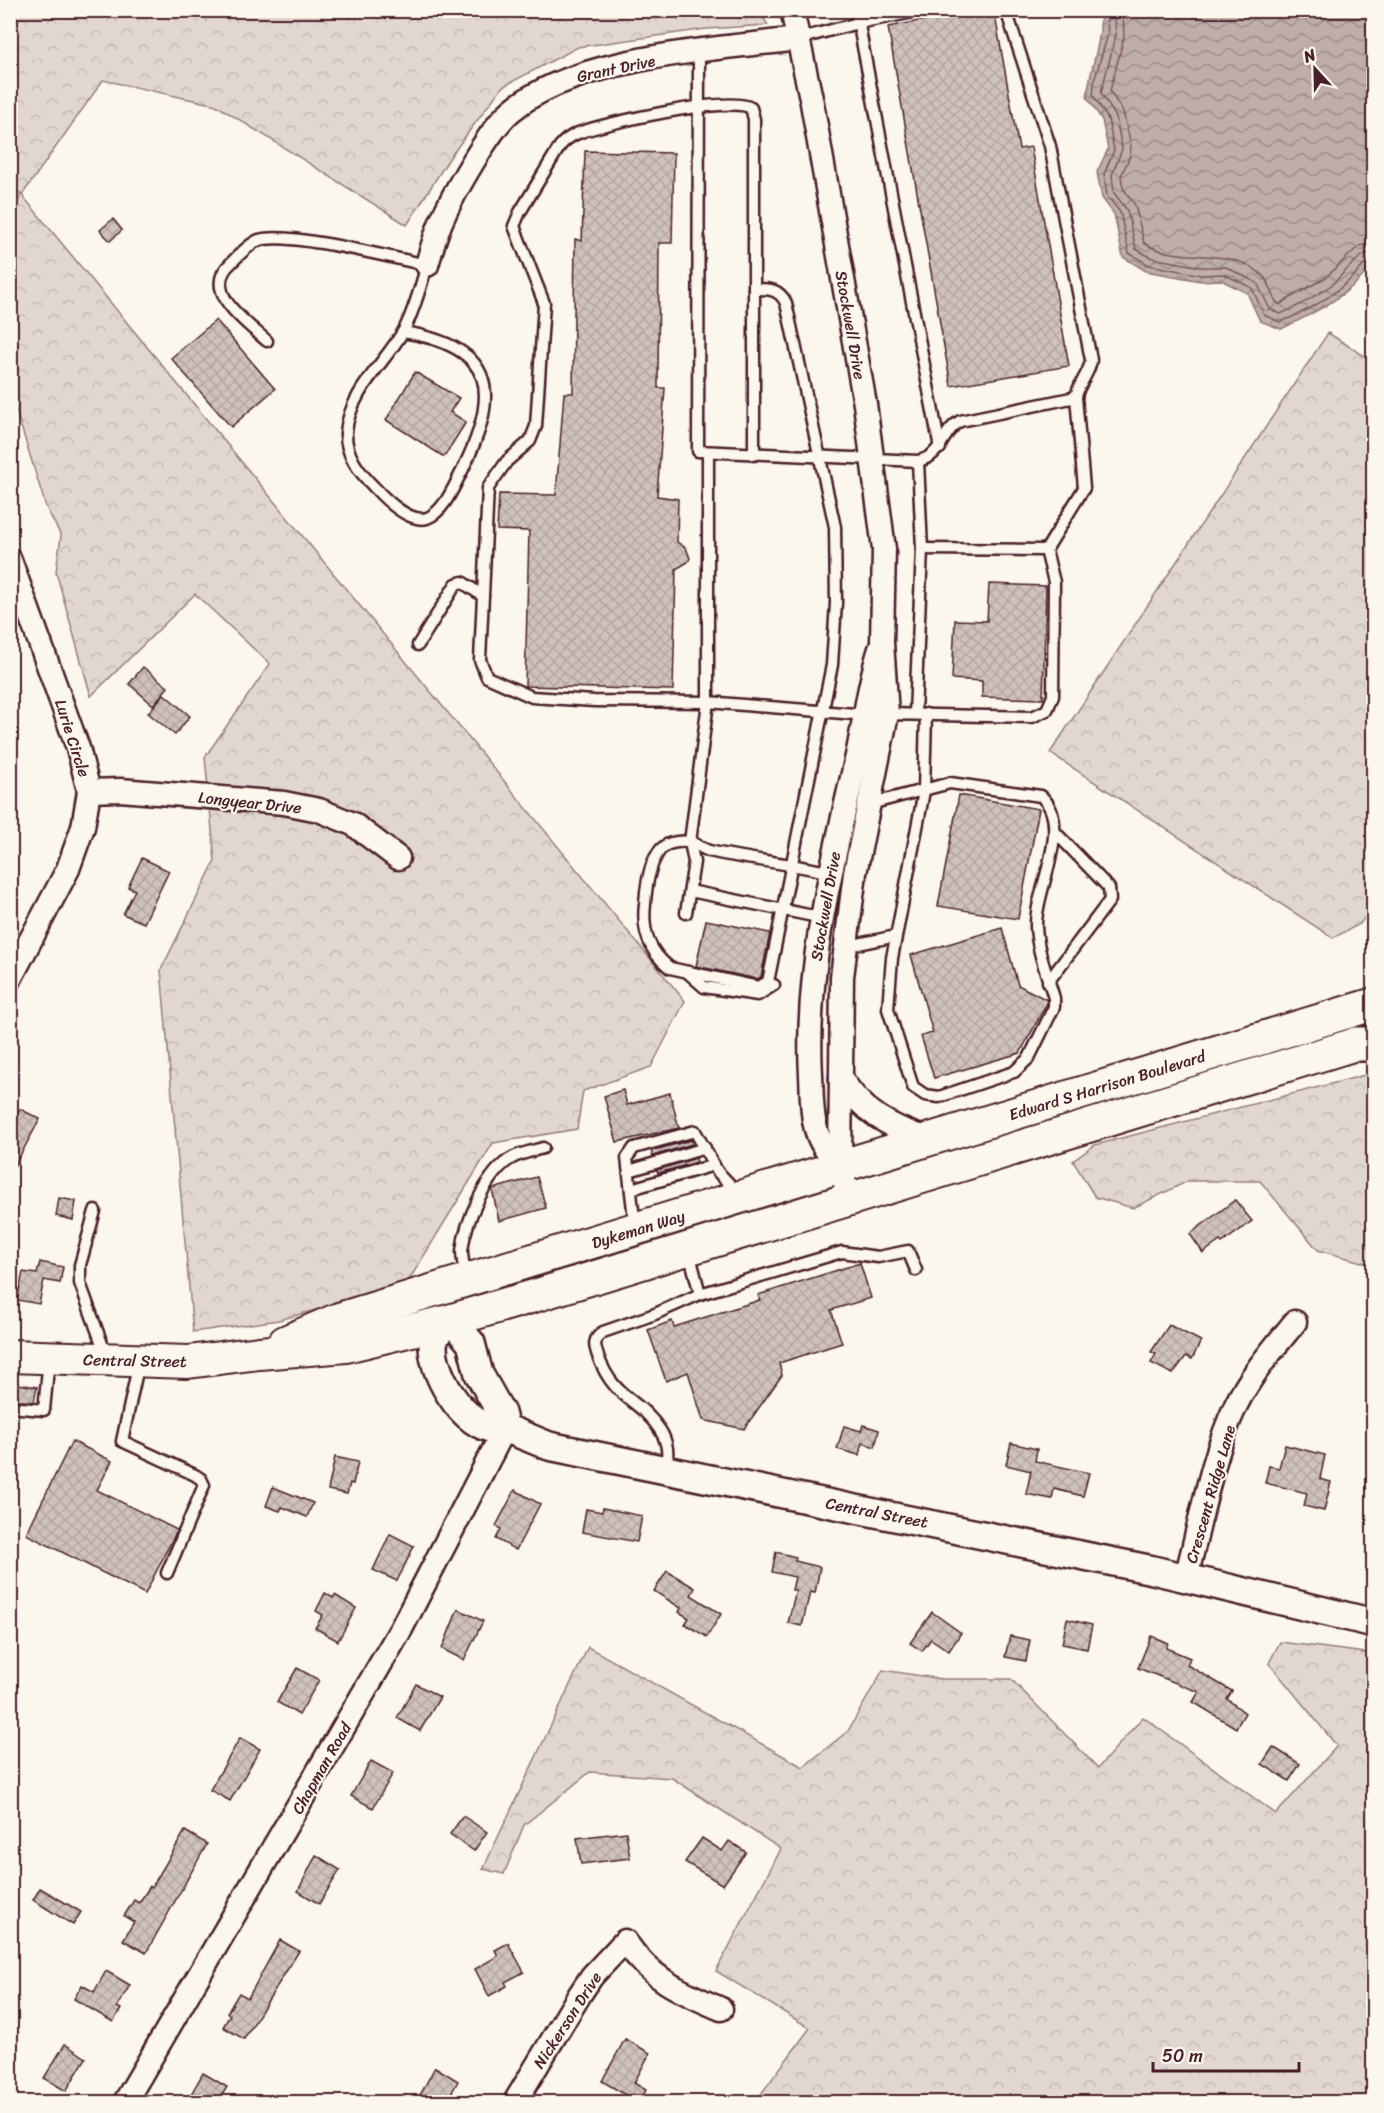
<svg xmlns="http://www.w3.org/2000/svg" width="1384" height="2113" viewBox="0 0 1384 2113" font-family="Sriracha,sans-serif">
<style>
.forest{fill:url(#forest-crowns);stroke:#967b7e;stroke-width:1.5}
.water{fill:url(#water-waves);stroke:#907477;stroke-width:1.5}
.lines{fill:none;stroke-linecap:round;stroke-linejoin:round}
.shore{stroke:#79585e;stroke-width:1.5}
.building{fill:url(#building-cross-hatch);stroke:#4a1f2b;stroke-width:1.5}
.service-casing{stroke:#4a1f2b;stroke-width:15}
.minor-casing{stroke:#4a1f2b;stroke-width:27}
.tertiary-casing{stroke:#4a1f2b;stroke-width:32}
.secondary-casing{stroke:#4a1f2b;stroke-width:36}
.motorway-casing{stroke:#4a1f2b;stroke-width:38}
.service{stroke:#fbf7ec;stroke-width:10}
.minor{stroke:#fbf7ec;stroke-width:22}
.tertiary{stroke:#fbf7ec;stroke-width:27}
.secondary{stroke:#fbf7ec;stroke-width:32}
.motorway{stroke:#fbf7ec;stroke-width:33}
.labels{text-anchor:middle;stroke-width:4.5;stroke-linejoin:round;paint-order:stroke}
.street-label{font-size:16px;fill:#4a1f2b;stroke:#fbf7ec}
</style>
<defs>
<pattern id="forest-crowns" width="20" height="18" patternUnits="userSpaceOnUse" patternTransform="scale(1.5)"><rect width="20" height="18" fill="#e2d7d0"/><path d="M2 6a3 3 0 1 1 6 0M12 15a3 3 0 1 1 6 0" fill="none" stroke="#c3b8b3"/></pattern>
<pattern id="water-waves" width="16" height="10" patternUnits="userSpaceOnUse" patternTransform="scale(1.5)"><rect width="16" height="10" fill="#bfadaa"/><path d="M0 5q4-4 8 0t8 0" fill="none" stroke="#9d8c8b"/></pattern>
<pattern id="building-cross-hatch" width="8" height="8" patternUnits="userSpaceOnUse" patternTransform="scale(1.5)"><rect width="8" height="8" fill="#cfc2bc"/><path d="M0 0l8 8M0 8l8-8" fill="none" stroke="#b3a6a2"/></pattern>
</defs>
<rect width="100%" height="100%" fill="#fbf7ec"/>
<filter id="ink" filterUnits="userSpaceOnUse"><feTurbulence type="fractalNoise" baseFrequency=".0167" numOctaves="2"/><feDisplacementMap in="SourceGraphic" scale="12" xChannelSelector="R" yChannelSelector="G"/><feConvolveMatrix kernelMatrix="1 2 1 2 8 2 1 2 1" color-interpolation-filters="sRGB"/></filter>
<g filter="url(#ink)">
<g class="forest">
<path d="M758,10L768,25L706,29L578,47L502,87L450,157L407,225L216,105L103,80L22,195L685,1001L651,1067L583,1091L577,1129L493,1143L406,1285L279,1320L193,1332L161,970L215,861L205,757L270,664L195,594L91,696L56,572L61,536L46,507L11,394L10,218L21,195L11,182V11Z"/>
<path d="M1328,333L1374,362L1373,906L1360,924L1333,938L1050,753Z"/>
<path d="M1373,1073V1265L1318,1250L1260,1181H1188L1133,1208L1095,1197L1073,1161L1095,1145Z"/>
<path d="M1280,1642L1373,1654V2102H755L810,2028L716,1971L781,1849L672,1778L590,1772L524,1825L504,1874L483,1869L588,1647L803,1767L848,1731L883,1670L941,1679H1011L1098,1768L1143,1717L1276,1814L1337,1746L1269,1663Z"/>
</g>
<path class="water" d="M1100,11L1369,10L1373,14L1374,260C1359,291 1311,315 1281,329L1260,321L1247,293L1221,280L1201,281L1146,271L1123,257L1114,214L1102,198L1097,172L1108,149L1102,120L1087,97C1090,66 1103,42 1100,11Z"/>
<g class="lines">
<g class="shore">
<path d="M1106,10L1108,34L1095,78L1093,95L1108,119L1114,150L1104,174L1107,196L1120,212L1129,253L1149,265L1201,275L1224,274L1252,288L1264,315L1280,322C1312,310 1347,288 1367,261L1374,259"/>
<path d="M1114,10L1116,35L1101,93L1116,117L1122,149L1112,175L1114,193L1127,210L1136,249L1152,258L1201,267H1226L1257,283L1270,309L1280,314C1298,307 1314,297 1330,286C1343,276 1357,253 1374,252"/>
<path d="M1123,10L1124,37L1110,91L1123,112L1131,145L1130,156L1121,176L1123,188L1135,205L1144,243C1180,266 1233,244 1264,277C1270,284 1273,294 1276,302L1280,304L1326,277L1359,246L1374,243"/>
</g>
</g>
<g class="building">
<path d="M977,10H994L1019,149L1031,147L1069,366L951,386L888,27Z"/>
<path d="M585,151L674,153L672,243H659L658,388H665L657,496L678,499L677,542L686,548L690,558L688,562L676,569L673,690L525,686L529,531L497,530L499,494L556,495L564,393H573L575,239L582,241Z"/>
<path d="M113,219L122,230L110,241L100,230Z"/>
<path d="M216,320L275,389L231,427L171,358Z"/>
<path d="M415,372L459,398L450,412L466,422L444,457L386,420Z"/>
<path d="M989,584L1046,586L1043,699L982,697V681L952,679L955,620L987,621Z"/>
<path d="M143,667L168,687L153,705L129,684Z"/>
<path d="M164,694L190,716L175,735L148,713Z"/>
<path d="M959,795L1039,809L1018,919L938,906Z"/>
<path d="M142,858L169,871L144,923L123,914L135,890L128,887Z"/>
<path d="M706,920L770,933L761,977L757,979L696,966Z"/>
<path d="M1002,928L1018,985L1047,1000V1003L1020,1053L934,1078L921,1036L933,1033L911,955Z"/>
<path d="M623,1090L627,1105L670,1093L679,1128L617,1142L604,1096Z"/>
<path d="M20,1109L40,1119L10,1174V1127Z"/>
<path d="M691,1140L692,1144L653,1156L651,1151Z"/>
<path d="M696,1158L697,1162L658,1173L657,1170Z"/>
<path d="M537,1177L546,1208L499,1221L492,1189Z"/>
<path d="M59,1198L76,1201L73,1220L56,1216Z"/>
<path d="M1235,1200L1252,1221L1222,1243L1220,1241L1203,1253L1190,1234Z"/>
<path d="M40,1262L63,1267L60,1283L44,1280L39,1304L17,1300L23,1272L37,1274Z"/>
<path d="M860,1263L871,1298L831,1310L842,1343L779,1363L782,1375L744,1429L703,1420L688,1372L666,1381L648,1330L672,1321L674,1327L760,1300L758,1295Z"/>
<path d="M1169,1325L1201,1341L1192,1359L1186,1356L1173,1374L1151,1363L1156,1354L1151,1352Z"/>
<path d="M10,1383L37,1387L34,1402L10,1400Z"/>
<path d="M863,1425L879,1430L875,1447L862,1443L859,1455L837,1449L844,1426L861,1431Z"/>
<path d="M72,1441L112,1461L97,1490L177,1530L145,1594L26,1534Z"/>
<path d="M1011,1443L1037,1449L1035,1461L1089,1473L1083,1496L1054,1489L1052,1499L1026,1494L1031,1471L1006,1465Z"/>
<path d="M1285,1445L1325,1455L1320,1479L1331,1482L1324,1511L1304,1506L1307,1493L1265,1483L1269,1466L1279,1468Z"/>
<path d="M335,1457L358,1462L353,1484L350,1483L347,1494L328,1490Z"/>
<path d="M273,1487L313,1503L307,1517L282,1507L280,1511L266,1506Z"/>
<path d="M515,1490L540,1504L516,1550L496,1539L501,1529L496,1526Z"/>
<path d="M603,1508L642,1516L637,1542L582,1532L586,1509L602,1512Z"/>
<path d="M390,1534L414,1546L397,1581L373,1570Z"/>
<path d="M776,1552L796,1557L795,1561L820,1567L815,1593L810,1592L802,1626L788,1623L796,1590H792L795,1577L772,1572Z"/>
<path d="M667,1571L695,1588L691,1595L721,1614L707,1637L685,1624L689,1618L679,1612L681,1608L654,1591Z"/>
<path d="M325,1593L333,1598L335,1595L356,1608L338,1641L315,1628L323,1615L316,1611Z"/>
<path d="M458,1609L483,1621L464,1660L442,1649Z"/>
<path d="M932,1612L961,1633L949,1651L931,1639L922,1651L910,1643Z"/>
<path d="M1067,1619L1092,1625L1087,1649L1062,1644Z"/>
<path d="M1010,1636L1030,1640L1026,1661L1005,1657Z"/>
<path d="M1151,1636L1168,1643L1166,1648L1190,1658L1187,1665L1232,1691L1227,1699L1245,1713L1236,1728L1193,1702L1199,1692L1138,1668Z"/>
<path d="M297,1668L319,1680L299,1715L277,1702Z"/>
<path d="M416,1684L440,1697L420,1731L397,1718Z"/>
<path d="M240,1738L260,1749L230,1801L210,1790Z"/>
<path d="M1273,1747L1300,1764L1289,1781L1262,1764Z"/>
<path d="M371,1761L393,1773L373,1808L351,1796Z"/>
<path d="M463,1816L487,1832L474,1851L450,1834Z"/>
<path d="M185,1831L207,1844L146,1953L123,1940L134,1922L124,1916L134,1900L139,1903L150,1886L152,1887Z"/>
<path d="M626,1832L630,1858L581,1864L577,1838Z"/>
<path d="M702,1838L722,1851L729,1841L746,1852L723,1885L685,1862Z"/>
<path d="M316,1855L340,1870L319,1904L298,1891Z"/>
<path d="M40,1888L81,1912L73,1925L33,1900Z"/>
<path d="M280,1940L299,1951L244,2039L223,2027L230,2015L227,2013L239,1993L248,1998Z"/>
<path d="M508,1943L524,1972L505,1982L507,1986L489,1996L475,1969L498,1956L495,1950Z"/>
<path d="M106,1971L130,1985L117,2007L121,2009L113,2022L74,1999L82,1985L94,1992Z"/>
<path d="M625,2039L650,2053L634,2083L646,2090L639,2103L602,2081Z"/>
<path d="M65,2044L86,2058L66,2091L44,2078Z"/>
<path d="M435,2067L458,2081L446,2103H416Z"/>
<path d="M203,2073L227,2087L217,2103H186Z"/>
</g>
<g class="lines">
<defs>
<g id="service">
<path d="M856,10L940,448"/>
<path d="M798,39L858,23L924,10"/>
<path d="M699,52L698,451L918,461C943,456 941,432 960,421L1076,397"/>
<path d="M754,289C768,289 779,288 786,303L835,527L836,603L832,665L768,982L758,987L670,968C648,951 642,930 645,904C646,887 650,855 666,845C672,842 682,841 689,842C696,843 702,849 709,851C749,860 791,863 831,873"/>
<path d="M267,341C247,323 200,291 231,263C239,255 249,244 259,240C288,231 393,258 427,265C420,288 415,309 404,330C385,363 350,391 346,432C345,454 359,472 374,487C385,499 409,523 427,518C444,512 454,486 462,471C500,394 498,347 403,332"/>
<path d="M754,455V119L751,108C730,95 605,123 578,133C571,136 565,140 560,146L520,212L514,226L544,303L536,426L530,441L507,461L488,488L480,660L487,677L532,697L594,701L708,702L867,715"/>
<path d="M922,549L1046,550L1084,488L1076,397C1078,384 1090,373 1091,360L1050,146L1006,10"/>
<path d="M418,645L456,584L462,582L483,596"/>
<path d="M886,714L1032,717L1047,710L1053,696L1054,582L1046,550"/>
<path d="M915,714L922,549L918,461"/>
<path d="M867,804H870L950,783L1041,796C1074,825 1035,889 1036,926C1037,951 1047,974 1054,998V1007L1029,1058L1014,1072L939,1097L925,1095L913,1087L888,1009L892,958L924,791L926,714"/>
<path d="M690,891L823,918"/>
<path d="M686,913L694,862L690,842L708,702V454"/>
<path d="M844,947L896,936"/>
<path d="M687,972L704,987L758,995L774,985"/>
<path d="M1048,982L1110,900L1109,888L1055,832"/>
<path d="M629,1171L705,1148"/>
<path d="M631,1189L714,1165"/>
<path d="M95,1211L80,1265V1283L106,1355"/>
<path d="M635,1227L627,1158L634,1148L695,1131L717,1171L738,1193"/>
<path d="M466,1279C465,1270 462,1260 462,1251C465,1223 486,1172 512,1158C521,1153 533,1151 543,1148"/>
<path d="M700,1294L842,1252L878,1257L908,1251L916,1270"/>
<path d="M139,1362L122,1441L195,1475L201,1479L204,1485L167,1573"/>
<path d="M10,1407L44,1410L49,1359"/>
<path d="M666,1471C668,1455 669,1444 660,1430C639,1398 614,1400 598,1356C594,1345 593,1339 603,1332L655,1314L700,1294L689,1252"/>
</g>
<g id="minor">
<path d="M792,10L812,103L865,404L884,549L882,642L887,714L855,873L842,977L840,1167L850,1200"/>
<path d="M427,265C431,251 435,236 441,222C452,196 490,128 511,111C573,57 717,49 798,39"/>
<path d="M10,560L78,748L89,791L83,827L68,869L10,979"/>
<path d="M89,791L120,790L284,803L319,810L353,824L398,858"/>
<path d="M841,1078C862,1112 889,1127 927,1139"/>
<path d="M840,1167C830,1157 820,1144 816,1129C811,1113 812,1092 811,1075C805,966 833,861 857,756C865,719 868,686 880,649"/>
<path d="M1186,1577C1201,1521 1211,1458 1236,1405C1251,1374 1274,1348 1295,1322"/>
<path d="M125,2102L401,1629L505,1428"/>
<path d="M515,2102L580,1994L592,1976L625,1941C652,1980 679,1991 721,2009"/>
</g>
<g id="tertiary">
<path d="M445,1322L458,1328L471,1343L479,1374L501,1413L505,1428L549,1446L1153,1570L1374,1623"/>
<path d="M445,1322C440,1330 433,1337 433,1346C433,1378 470,1437 505,1428"/>
</g>
<g id="secondary">
<path d="M285,1342L339,1319L1374,1004"/>
<path d="M10,1356L188,1362L259,1353L346,1346L445,1322L534,1296L1356,1044"/>
</g>
<path id="motorway" d="M1356,1044H1374"/>
</defs>
<use href="#service" class="service-casing"/>
<use href="#minor" class="minor-casing"/>
<use href="#tertiary" class="tertiary-casing"/>
<use href="#secondary" class="secondary-casing"/>
<use href="#motorway" class="motorway-casing"/>
<use href="#service" class="service"/>
<use href="#minor" class="minor"/>
<use href="#tertiary" class="tertiary"/>
<use href="#secondary" class="secondary"/>
<use href="#motorway" class="motorway"/>
</g>
</g>
<g class="labels">
<g class="street-label">
<text transform="translate(616 68) rotate(-12)" y="6">Grant Drive</text>
<text transform="translate(851 325) rotate(80)" y="6">Stockwell Drive</text>
<text transform="translate(73 738) rotate(72)" y="6">Lurie Circle</text>
<text transform="translate(250 802) rotate(6)" y="6">Longyear Drive</text>
<text transform="translate(825 906) rotate(-80)" y="6">Stockwell Drive</text>
<text transform="translate(1107 1085) rotate(-17)" y="6">Edward S Harrison Boulevard</text>
<text transform="translate(638 1229) rotate(-17)" y="6">Dykeman Way</text>
<text transform="translate(135 1360) rotate(1)" y="6">Central Street</text>
<text transform="translate(1210 1494) rotate(-74)" y="6">Crescent Ridge Lane</text>
<text transform="translate(877 1512) rotate(11)" y="6">Central Street</text>
<text transform="translate(321 1768) rotate(-60)" y="6">Chapman Road</text>
<text transform="translate(567 2020) rotate(-57)" y="6">Nickerson Drive</text>
</g>
</g>
<rect width="1384" height="2113" fill="none" stroke="#fbf7ec" stroke-width="36"/>
<rect x="18" y="18" width="1348" height="2077" fill="none" stroke="#4a1f2b" stroke-width="2" filter="url(#ink)"/>
<g transform="translate(1315 69) rotate(338)" stroke="#fbf7ec" stroke-width="4.5" paint-order="stroke">
<path d="M0-4.5L10 22L0 15L-10 22Z" fill="#4a1f2b"/>
<text y="-9" font-size="16" font-weight="bold" text-anchor="middle" fill="#4a1f2b">N</text>
</g>
<path d="M1153 2062v9h146v-9" fill="none" stroke="#4a1f2b" stroke-width="3"/>
<text x="1162" y="2062" font-size="18" fill="#4a1f2b" stroke="#fbf7ec" stroke-width="4.5" paint-order="stroke">50 m</text>
</svg>
